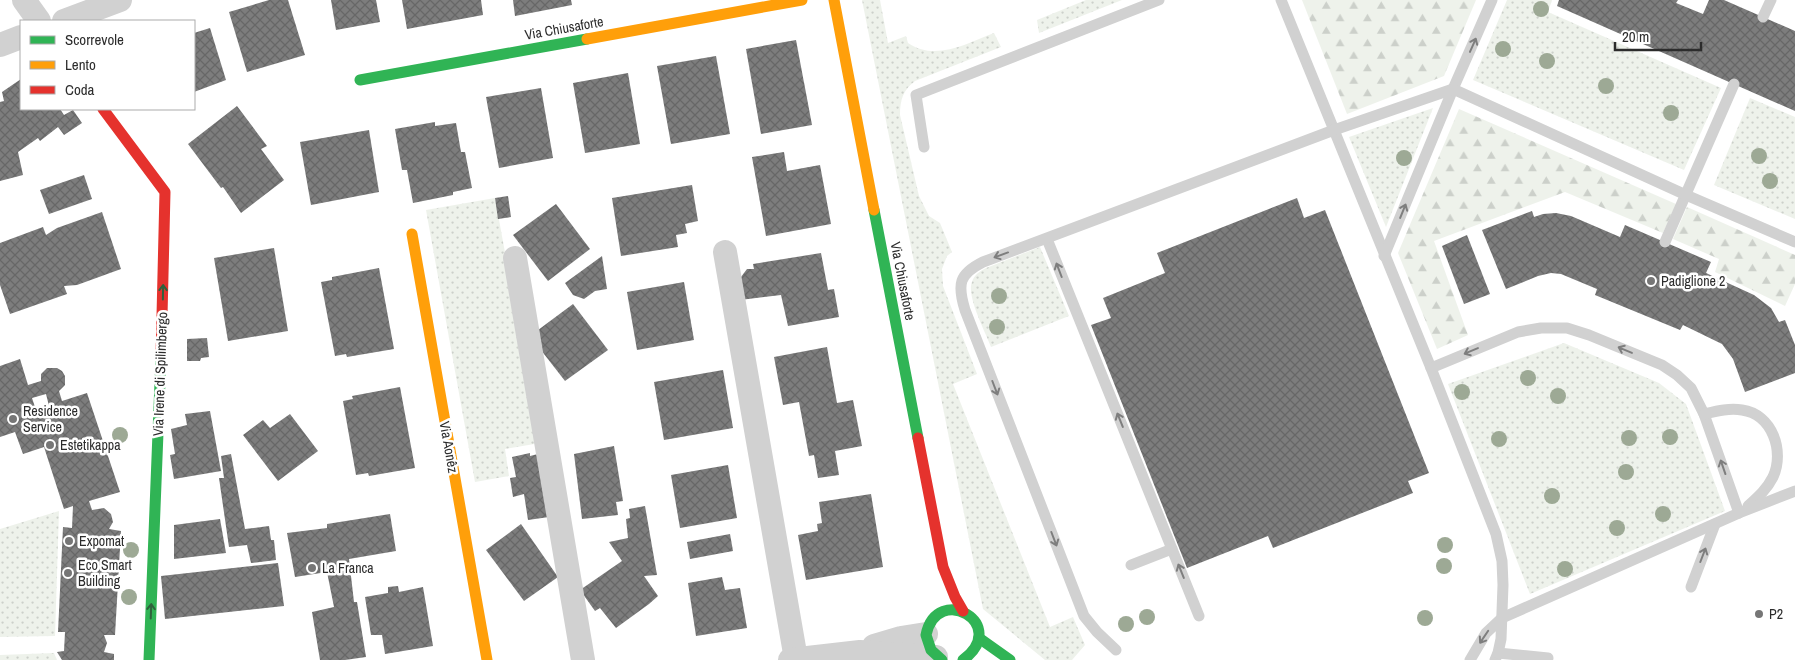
<svg xmlns="http://www.w3.org/2000/svg" width="1795" height="660" viewBox="0 0 1795 660" font-family="'Archivo Narrow',sans-serif">
<style>
.grass{fill:url(#grass-dots)}
.forest{fill:url(#forest-firs)}
.building{fill:url(#building-cross-hatch);fill-rule:evenodd}
.lines{fill:none;stroke-linecap:round;stroke-linejoin:round}
.lane{stroke:#d1d1d1;stroke-width:11}
.street{stroke:#d1d1d1;stroke-width:24}
.fast{stroke:#30b455;stroke-width:11}
.slow{stroke:#ff9f0a;stroke-width:11}
.jam{stroke:#e5322d;stroke-width:11}
.tree{fill:#9da995}
.oneway{stroke:#7e7e7e}
.oneway2{stroke:#2e623c}
.poi-dot{fill:#767676;stroke:#fff;stroke-width:2}
.labels{text-anchor:middle;stroke-width:5;stroke-linejoin:round;paint-order:stroke}
.street-label{font-size:14px;fill:#2c2c2c;stroke:#fff}
.poi-label{font-size:14px;fill:#2c2c2c;stroke:#fff;text-anchor:start}
</style>
<defs>
<pattern id="grass-dots" width="8" height="8" patternUnits="userSpaceOnUse" patternTransform="scale(1.25)"><rect width="8" height="8" fill="#eef2eb"/><path d="M2 2h.1M6 6h.1" fill="none" stroke="#ccd0ca" stroke-width="1.8" stroke-linecap="round"/></pattern>
<pattern id="forest-firs" width="22" height="20" patternUnits="userSpaceOnUse" patternTransform="scale(1.25)"><rect width="22" height="20" fill="#eef2eb"/><path d="M5 1l3.5 6h-7zM16 11l3.5 6h-7z" fill="#ccd0ca"/></pattern>
<pattern id="building-cross-hatch" width="8" height="8" patternUnits="userSpaceOnUse" patternTransform="scale(1.25)"><rect width="8" height="8" fill="#7d7d7d"/><path d="M0 0l8 8M0 8l8-8" fill="none" stroke="#676767"/></pattern>
</defs>
<rect width="100%" height="100%" fill="#fff"/>
<g class="grass">
<path d="M862,0H880L888,43L906,36L908,43C936,62 967,43 994,33L1001,47L915,81C903,90 900,100 900,115L919,196L929,216L940,223L952,252L947,256L942,269L943,286L977,374L953,384L1050,627L1073,617L1085,645L1072,660H1045L983,609Z"/>
<path d="M1086,0H1122L1039,33L1037,20Z"/>
<path d="M1507,0H1552L1548,12L1721,88L1684,170L1473,80Z"/>
<path d="M1750,98L1795,117V219L1714,185Z"/>
<path d="M1433,108L1386,227L1349,137Z"/>
<path d="M495,198L540,443L505,449L509,476L475,482L426,210Z"/>
<path d="M1040,247L1069,316L991,347C986,333 966,296 972,282C974,275 980,271 986,268Z"/>
<path d="M1564,343L1659,383L1686,404L1725,511L1530,594L1448,384Z"/>
<path d="M59,511L55,636L0,637V529Z"/>
<path d="M54,653L57,660H0V655Z"/>
</g>
<g class="forest">
<path d="M1302,0H1476L1444,76L1347,114Z"/>
<path d="M1459,109L1676,204L1663,233L1565,192L1434,241L1468,335L1437,349L1398,253Z"/>
<path d="M1687,207L1795,255V284L1785,306L1715,272L1719,259L1673,239Z"/>
</g>
<g class="building">
<path d="M269,0H288L305,55L247,72L229,12Z"/>
<path d="M331,0H376L380,22L336,30Z"/>
<path d="M402,0H481L483,15L407,29Z"/>
<path d="M513,0H571L572,5L515,16Z"/>
<path d="M1559,0H1678L1676,3L1703,14L1709,0H1724L1795,31V111L1557,6Z"/>
<path d="M210,28L226,80L194,92V33Z"/>
<path d="M796,40L812,125L761,134L746,49Z"/>
<path d="M716,56L730,134L671,144L657,66Z"/>
<path d="M628,73L640,144L585,153L573,83Z"/>
<path d="M21,79V109H60L64,115L73,110L82,123L64,135L58,127L40,141L38,138L18,152L23,175L0,181V102L4,101L2,92Z"/>
<path d="M541,88L553,158L499,168L486,97Z"/>
<path d="M237,106L267,146L261,149L284,180L241,213L223,187L221,188L188,144Z"/>
<path d="M435,122V126L456,123L461,152H465L472,188L453,192V195L413,203L407,170H402L395,129Z"/>
<path d="M369,130L379,192L311,205L300,142Z"/>
<path d="M784,152L787,171L820,165L831,224L766,236L752,157Z"/>
<path d="M84,175L92,199L49,214L40,190Z"/>
<path d="M692,185L698,221L685,224L687,233L676,235L678,247L621,256L612,198Z"/>
<path d="M508,196L511,217L498,219L495,198Z"/>
<path d="M1297,198L1304,218L1325,210L1429,473L1408,481L1413,493L1273,548L1268,536L1187,568L1091,325L1111,318L1103,298L1165,273L1157,253Z"/>
<path d="M556,204L590,249L548,281L513,235Z"/>
<path d="M1532,211L1534,217L1543,214L1556,213L1571,216L1620,237L1625,225L1711,262L1706,273L1754,295L1771,308L1779,322L1785,320L1795,345V373L1745,392L1733,359L1722,344L1683,325L1680,330L1595,295L1597,289L1561,274L1551,273L1538,276L1506,289L1482,230Z"/>
<path d="M102,212L121,269L77,285L64,286L67,294L10,314L0,285V243L43,227L46,235L57,228Z"/>
<path d="M1467,235L1490,294L1464,304L1442,246Z"/>
<path d="M274,248L288,331L228,341L214,258Z"/>
<path d="M821,253L828,290L834,289L839,317L788,326L781,295L740,300L741,277L747,269H754L753,264Z"/>
<path d="M602,256L607,289L595,291L584,299L573,295L565,283Z"/>
<path d="M379,268L394,349L347,357L346,354L335,356L321,282L332,280V277Z"/>
<path d="M684,282L694,340L637,350L627,292Z"/>
<path d="M573,304L608,350L565,381L530,336Z"/>
<path d="M207,338L209,357L201,358L200,361H187V339Z"/>
<path d="M827,347L837,403L853,400L862,446L835,451L839,475L818,478L814,455L809,456L799,402L783,405L774,357Z"/>
<path d="M20,359L28,385L41,381V374L47,368H57L62,371L65,376V385L59,391L62,401L87,393L120,492L89,501L92,510L104,508L111,514L113,522L109,529L121,531L115,635H104L107,643L104,652L114,654V660H62L57,652L64,651L65,632H58L63,527L72,528L73,506L64,509L44,447L23,454L15,432L0,437V366ZM46,394L49,406L36,410L32,398Z"/>
<path d="M723,370L733,428L664,440L654,382Z"/>
<path d="M400,387L415,468L369,476L368,473L356,475L343,401L353,399L352,396Z"/>
<path d="M210,411L221,471L174,479L170,455L175,454L171,429L187,425L185,414Z"/>
<path d="M290,414L318,451L278,481L243,435L263,420L270,428Z"/>
<path d="M614,446L623,501L616,502L618,515L582,519L574,454Z"/>
<path d="M530,453V456L538,454L549,517L528,520L524,494L513,497L510,478L516,477L512,457Z"/>
<path d="M231,454L245,529L269,526L271,540H274L276,560L251,563L247,545L229,547L219,478H224L221,456Z"/>
<path d="M728,465L737,518L680,528L671,475Z"/>
<path d="M871,494L883,567L806,580L798,535L818,531L817,524L822,523L819,502Z"/>
<path d="M645,506L657,575L644,576L658,596L649,604L616,628L600,608L595,611L580,590L622,561L609,542L628,538L626,519L630,518L629,509Z"/>
<path d="M390,514L396,551L349,559L354,602H357L366,657L345,660H320L312,612L334,607L327,572L295,577L287,533L327,528V524Z"/>
<path d="M220,519L226,553L174,559V525Z"/>
<path d="M521,524L558,577L524,601L486,550Z"/>
<path d="M730,534L733,551L690,559L687,542Z"/>
<path d="M278,563L284,606L165,619L161,576Z"/>
<path d="M722,577L725,590L740,588L747,628L696,636L688,583Z"/>
<path d="M398,586L399,592L423,587L433,646L385,654L382,635H371L365,597L388,593V587Z"/>
</g>
<g class="lines">
<g class="lane">
<path d="M1281,0L1431,368L1496,534L1502,561L1503,585L1501,639L1498,653L1495,660"/>
<path d="M1763,17L1771,0"/>
<path d="M924,147L916,95L1159,0"/>
<path d="M1047,239L1199,616"/>
<path d="M1665,242L1734,84"/>
<path d="M1384,256L1453,89L1492,0"/>
<path d="M1431,368L1518,332L1541,328H1567L1589,335L1662,365L1677,375L1691,388L1704,414L1739,513"/>
<path d="M1704,414C1717,411 1729,408 1742,410C1772,414 1785,451 1773,477C1767,489 1758,497 1748,506"/>
<path d="M1131,565L1172,549"/>
<path d="M1691,587L1715,524"/>
<path d="M1116,650L1097,632L1084,616L965,310C957,284 959,274 983,262L1334,130L1453,89L1686,195L1795,242"/>
<path d="M1498,653L1548,658"/>
<path d="M1470,660L1486,633L1502,618L1739,513L1795,491"/>
</g>
<g class="street">
<path d="M24,0L39,21"/>
<path d="M64,21L120,0"/>
<path d="M0,45L21,37"/>
<path d="M725,252L796,659"/>
<path d="M515,258L583,660"/>
<path d="M874,646L901,638L926,634"/>
<path d="M790,660L860,652L936,657"/>
</g>
<g class="fast">
<path d="M360,80L587,39"/>
<path d="M874,210L918,438"/>
<path d="M979,638L1010,660"/>
<path d="M149,660L161,357"/>
<path d="M942,660L931,650L926,635C937,582 1011,624 963,660"/>
</g>
<g class="slow">
<path d="M834,0L874,210"/>
<path d="M587,39L802,0"/>
<path d="M412,234L487,660"/>
</g>
<g class="jam">
<path d="M103,109L165,192L161,357"/>
<path d="M918,438L943,567L955,597L963,611"/>
</g>
</g>
<g class="tree">
<circle cx="1541" cy="9" r="8"/>
<circle cx="1503" cy="49" r="8"/>
<circle cx="1547" cy="61" r="8"/>
<circle cx="1606" cy="86" r="8"/>
<circle cx="1671" cy="113" r="8"/>
<circle cx="1759" cy="156" r="8"/>
<circle cx="1404" cy="158" r="8"/>
<circle cx="1770" cy="181" r="8"/>
<circle cx="999" cy="296" r="8"/>
<circle cx="997" cy="327" r="8"/>
<circle cx="1528" cy="378" r="8"/>
<circle cx="1462" cy="392" r="8"/>
<circle cx="1558" cy="396" r="8"/>
<circle cx="120" cy="435" r="8"/>
<circle cx="1670" cy="437" r="8"/>
<circle cx="1629" cy="438" r="8"/>
<circle cx="1499" cy="439" r="8"/>
<circle cx="1626" cy="472" r="8"/>
<circle cx="1552" cy="496" r="8"/>
<circle cx="1663" cy="514" r="8"/>
<circle cx="1617" cy="528" r="8"/>
<circle cx="1445" cy="545" r="8"/>
<circle cx="131" cy="550" r="8"/>
<circle cx="1444" cy="566" r="8"/>
<circle cx="1565" cy="569" r="8"/>
<circle cx="129" cy="597" r="8"/>
<circle cx="1147" cy="617" r="8"/>
<circle cx="1425" cy="618" r="8"/>
<circle cx="1126" cy="624" r="8"/>
</g>
<defs><path id="oneway-shaft" d="M-6 0H5M1.5-3L5.5 0L1.5 3" fill="none" stroke-width="1.6" stroke-linecap="round" stroke-linejoin="round" transform="scale(1.25)"/></defs>
<g class="oneway">
<use href="#oneway-shaft" transform="translate(1473 45) rotate(-66)"/>
<use href="#oneway-shaft" transform="translate(1403 211) rotate(-68)"/>
<use href="#oneway-shaft" transform="translate(1001 255) rotate(160)"/>
<use href="#oneway-shaft" transform="translate(1059 270) rotate(-111)"/>
<use href="#oneway-shaft" transform="translate(1625 350) rotate(-157)"/>
<use href="#oneway-shaft" transform="translate(1471 351) rotate(157)"/>
<use href="#oneway-shaft" transform="translate(995 388) rotate(69)"/>
<use href="#oneway-shaft" transform="translate(1120 420) rotate(-112)"/>
<use href="#oneway-shaft" transform="translate(1723 467) rotate(-109)"/>
<use href="#oneway-shaft" transform="translate(1054 539) rotate(69)"/>
<use href="#oneway-shaft" transform="translate(1703 555) rotate(-69)"/>
<use href="#oneway-shaft" transform="translate(1181 571) rotate(-112)"/>
<use href="#oneway-shaft" transform="translate(1484 637) rotate(124)"/>
</g>
<g class="oneway2">
<use href="#oneway-shaft" transform="translate(163 292) rotate(-89)"/>
<use href="#oneway-shaft" transform="translate(151 611) rotate(-88)"/>
</g>
<g class="poi-dot">
<circle cx="1651" cy="281" r="5"/>
<circle cx="13" cy="419" r="5"/>
<circle cx="50" cy="445" r="5"/>
<circle cx="69" cy="541" r="5"/>
<circle cx="312" cy="568" r="5"/>
<circle cx="68" cy="573" r="5"/>
<circle cx="1759" cy="614" r="5"/>
</g>
<g class="labels">
<g class="street-label">
<text transform="translate(564 28) rotate(-10)" y="5">Via Chiusaforte</text>
<text transform="translate(903 281) rotate(79)" y="5">Via Chiusaforte</text>
<text transform="translate(160 374) rotate(-88)" y="5">Via Irene di Spilimbergo</text>
<text transform="translate(449 447) rotate(80)" y="5">Via Aonêz</text>
</g>
<g class="poi-label">
<text x="1661" y="286">Padiglione 2</text>
<text x="23" y="416">Residence<tspan x="23" dy="16">Service</tspan></text>
<text x="60" y="450">Estetikappa</text>
<text x="79" y="546">Expomat</text>
<text x="78" y="570">Eco Smart<tspan x="78" dy="16">Building</tspan></text>
<text x="322" y="573">La Franca</text>
<text x="1769" y="619">P2</text>
</g>
</g>
<rect x="20" y="20" width="175" height="90" fill="#ffffff" stroke="#ababab"/>
<rect x="30" y="36" width="25" height="8" fill="#30b455" stroke="#ababab"/>
<text x="65" y="45" font-size="15" fill="#2c2c2c">Scorrevole</text>
<rect x="30" y="61" width="25" height="8" fill="#ff9f0a" stroke="#ababab"/>
<text x="65" y="70" font-size="15" fill="#2c2c2c">Lento</text>
<rect x="30" y="86" width="25" height="8" fill="#e5322d" stroke="#ababab"/>
<text x="65" y="95" font-size="15" fill="#2c2c2c">Coda</text>
<path d="M1615 42v8h86v-8" fill="none" stroke="#2c2c2c" stroke-width="2.5"/>
<text x="1622" y="42" font-size="15" fill="#2c2c2c" stroke="#ffffff" stroke-width="4" paint-order="stroke">20 m</text>
</svg>
